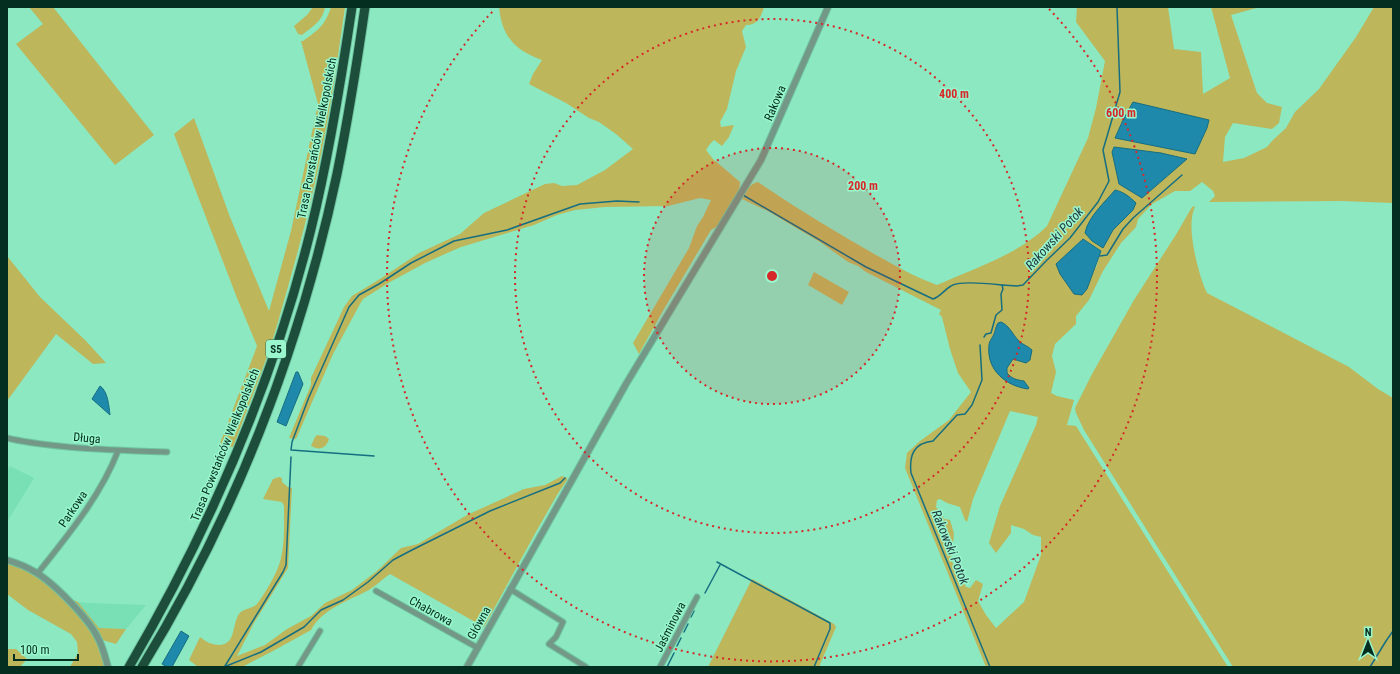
<svg xmlns="http://www.w3.org/2000/svg" width="1400" height="674" viewBox="0 0 1400 674" font-family="'Roboto Condensed',sans-serif">
<style>
.built{fill:#78e0b4}
.green{fill:#bdb65b;fill-rule:evenodd}
.water{fill:#1e89ab;stroke:#166e81}
.lines{fill:none;stroke-linecap:round;stroke-linejoin:round}
.stream{stroke:#166e81;stroke-width:1.5}
.minor-casing{stroke:#70c3a0;stroke-width:7}
.tertiary-casing{stroke:#70c3a0;stroke-width:8}
.motorway-casing{stroke:#70c3a0;stroke-width:11}
.minor{stroke:#749887;stroke-width:5}
.tertiary{stroke:#749887;stroke-width:6}
.motorway{stroke:#1c4e3b;stroke-width:9}
.ring{fill:none;stroke:#d62828;stroke-width:2;stroke-dasharray:2 4}
.labels{text-anchor:middle;stroke-width:3;stroke-linejoin:round;paint-order:stroke}
.shield{fill:#99f6cd;stroke:#316a53;stroke-width:1}
.shield-label{font-size:11px;font-weight:bold;fill:#042e1f}
.street-label{font-size:12px;fill:#042e1f;stroke:#99f6cd}
.water-label{font-size:13px;font-style:italic;fill:#1e343d;stroke:#99f6cd}
.centre{fill:#d62828;stroke:#99f6cd;stroke-width:2}
.ring-label{font-size:12px;text-anchor:middle;font-weight:bold;fill:#d62828;stroke:#99f6cd;stroke-width:3;stroke-linejoin:round;paint-order:stroke}
</style>
<rect width="100%" height="100%" fill="#8be8c0"/>
<g class="built">
<path d="M10,466L34,478L7,522V471Z"/>
<path d="M78,602L89,603L146,605L126,629L99,628Z"/>
</g>
<g class="green">
<path d="M29,7H53L154,135L115,165L16,44L43,24Z"/>
<path d="M313,7H325C323,21 312,27 302,35L298,34L294,26L307,15Z"/>
<path d="M331,7H345C338,56 331,105 321,154C310,210 294,266 278,322C266,364 248,406 233,447L219,446L257,346L237,298L174,134L194,118L230,217L269,311L291,231L318,104L301,41H303C318,30 325,26 331,7Z"/>
<path d="M499,7H764C761,17 758,25 746,25L742,31L746,47L736,71L727,109L720,122L721,127L734,125L729,137L722,146L714,140L710,144L706,150L713,159L740,182L739,192L724,214L718,226L711,230L664,309L639,354L633,343L689,248L697,226L703,217L711,200L700,198L668,206L605,207L575,210L557,215L534,225L461,247L445,254L425,263L390,282L363,299L360,304L333,354L296,439L289,438L311,385V378L344,307L352,296L380,279L419,253L460,234L484,213L545,184L554,183L562,186L577,185L605,170L633,149L616,134L599,122L589,118L566,103L529,84L533,74L542,60C514,50 502,36 499,7Z"/>
<path d="M1077,7H1168L1174,49L1201,52L1203,94L1230,78L1211,7H1260L1231,15L1257,93L1267,103L1282,107L1279,123L1272,129L1233,123L1225,137L1223,162L1244,158L1267,147L1273,140L1286,128L1295,112L1319,89L1356,37L1374,7H1393V203L1342,201L1209,202L1215,196L1213,191L1202,182L1190,191H1175L1152,204L1138,219L1136,227L1121,243L1103,271L1089,300L1076,316V324L1055,344L1052,356L1056,372L1051,393L1057,396L1074,400L1067,425L1076,426L1228,667H986L905,468L907,453L920,441L949,420L971,392L958,373L950,349L942,317L939,314L941,310L866,272L858,266L848,262L820,242L766,210L763,209L742,199C746,191 749,184 758,182C796,208 836,232 876,255C896,266 915,277 937,285C973,269 1019,254 1047,226L1088,138L1096,108L1105,61L1076,22ZM1121,192L1131,198L1136,203L1133,210L1113,230ZM1083,239L1101,251L1096,268L1072,249ZM1010,411L1038,417L1036,425L1000,506L989,543L996,553L1011,533V525L1024,529L1033,535L1041,537V555L1024,602L996,628L986,615L978,601L983,584L976,580L970,588L966,587L950,558L954,552L952,547C953,541 955,536 953,530C952,526 951,524 950,520L944,519L941,513L936,507L937,500L940,499L947,503L960,507L965,520L967,522L973,499Z"/>
<path d="M1195,206C1194,210 1192,214 1192,218C1189,236 1199,277 1207,293L1349,367L1378,389L1393,398V667H1233L1084,430L1076,413L1075,408L1092,374L1134,300L1177,233L1192,207Z"/>
<path d="M7,256L40,297L86,341L106,363L93,364L56,334L7,401Z"/>
<path d="M814,272L849,292L842,305L808,285Z"/>
<path d="M317,435L325,436L329,439C326,448 320,451 311,446L315,437Z"/>
<path d="M562,476L567,478V480L557,495L537,530L484,627L390,574C382,579 375,587 367,591C348,601 322,609 311,630L273,651L242,667H198L189,660L200,637C206,642 212,645 220,645C236,644 232,624 239,614C243,608 252,609 257,604C266,592 278,572 281,558C285,541 284,523 284,506L282,502L263,499L273,479L279,477L282,478V482L288,487L292,488L288,568L254,623L237,656L265,645L287,629L311,616L325,603L352,590L377,571L401,548L418,544L467,515L524,489L545,485Z"/>
<path d="M9,559L26,565L69,598L78,602L99,628L126,629L116,644L96,638L106,667H70L78,653L77,642L71,634L28,610L7,594V567Z"/>
<path d="M752,579L834,624L836,627L819,667H708Z"/>
<path d="M7,649H16L27,659L20,667H7Z"/>
</g>
<g class="water">
<path d="M1133,102L1209,120L1207,128L1195,154L1115,138L1123,120Z"/>
<path d="M1114,147L1161,153L1187,159L1142,198L1119,184L1112,152Z"/>
<path d="M1115,190C1124,192 1130,197 1136,203L1133,210L1113,230L1103,248L1092,241L1085,233C1088,217 1105,202 1115,190Z"/>
<path d="M1083,239L1101,251L1087,289L1082,295L1074,294L1060,274L1056,264Z"/>
<path d="M1001,322C1010,326 1012,334 1019,341C1023,345 1028,346 1032,350L1030,360L1026,363L1013,359L1007,368V373C1012,379 1017,380 1024,381L1029,388L1028,389C1006,386 986,370 989,345C989,341 994,336 995,331C996,328 996,326 998,323Z"/>
<path d="M296,372H298L303,384L286,426L277,422Z"/>
<path d="M100,386C108,391 109,407 110,415L92,399Z"/>
<path d="M181,631L189,636L172,667H167L162,664Z"/>
</g>
<g class="lines">
<g class="stream">
<path d="M743,195L866,267L933,299C940,297 944,290 951,286C959,280 992,284 1002,285"/>
<path d="M1100,256L1107,255L1123,229L1133,218L1182,175"/>
<path d="M984,337L986,334L991,333L996,315L1002,310L1001,294L1003,289L1002,285L1017,286L1023,285L1046,261L1070,238L1098,202L1109,181L1103,150L1120,92L1117,7"/>
<path d="M980,345L982,380L972,405L965,414L957,415L933,441C914,443 909,455 911,473L990,667"/>
<path d="M374,456L291,450L292,442L309,397L349,307L359,295L379,284L411,263L454,241L507,230L580,204L617,201L639,202"/>
<path d="M717,562L830,623V629L814,667"/>
<path d="M705,593L720,565"/>
<path d="M691,617L694,611"/>
<path d="M684,632L688,624"/>
<path d="M677,646L681,638"/>
<path d="M225,666L283,572L286,565L291,457"/>
<path d="M224,667L261,652L304,627L321,610L343,600L368,582L393,560L410,551L490,511L560,483L565,478"/>
<path d="M667,667L674,653"/>
<path d="M1370,667L1386,641L1393,631"/>
</g>
<defs>
<g id="minor">
<path d="M7,438C27,443 48,445 68,447C101,450 134,451 167,452"/>
<path d="M38,573C68,535 100,497 118,451"/>
<path d="M510,589L563,622L556,637L549,644L586,667"/>
<path d="M376,591L478,648"/>
<path d="M298,667L320,631"/>
<path d="M660,667L697,597"/>
</g>
<g id="tertiary">
<path d="M7,560C17,563 27,567 35,572C54,583 89,619 98,638C103,647 105,657 108,667"/>
<path d="M467,667L626,384L761,160L828,7"/>
</g>
<g id="motorway">
<path d="M129,667C209,530 273,384 311,229C329,156 341,81 352,7"/>
<path d="M142,667C235,515 300,348 337,174C348,119 357,63 365,7"/>
</g>
</defs>
<use href="#minor" class="minor-casing"/>
<use href="#tertiary" class="tertiary-casing"/>
<use href="#motorway" class="motorway-casing"/>
<use href="#minor" class="minor"/>
<use href="#tertiary" class="tertiary"/>
<use href="#motorway" class="motorway"/>
</g>
<circle cx="772" cy="276" r="128" fill="#d62828" fill-opacity=".12"/>
<g class="ring">
<circle cx="772" cy="276" r="128"/>
<circle cx="772" cy="276" r="257"/>
<path d="M1049 9A385 385 0 1 1 495 9"/>
</g>
<g class="labels">
<rect class="shield" x="266" y="340" width="20" height="18" rx="3"/>
<g class="shield-label">
<text x="276" y="353">S5</text>
</g>
<g class="street-label">
<text transform="translate(775 103) rotate(-67)" y="4">Rakowa</text>
<text transform="translate(317 138) rotate(-79)" y="4">Trasa Powstańców Wielkopolskich</text>
<text transform="translate(87 438) rotate(5)" y="4">Długa</text>
<text transform="translate(225 445) rotate(-68)" y="4">Trasa Powstańców Wielkopolskich</text>
<text transform="translate(73 509) rotate(-56)" y="4">Parkowa</text>
<text transform="translate(431 611) rotate(29)" y="4">Chabrowa</text>
<text transform="translate(479 623) rotate(-61)" y="4">Główna</text>
<text transform="translate(670 627) rotate(-63)" y="4">Jaśminowa</text>
</g>
<g class="water-label">
<text transform="translate(1054 238) rotate(-48)" y="5">Rakowski Potok</text>
<text transform="translate(951 547) rotate(68)" y="5">Rakowski Potok</text>
</g>
</g>
<circle cx="772" cy="276" r="6" class="centre"/>
<g class="ring-label">
<text x="954" y="98">400 m</text>
<text x="1121" y="117">600 m</text>
<text x="863" y="190">200 m</text>
</g>
<rect width="1400" height="674" fill="none" stroke="#042e1f" stroke-width="16"/>
<g transform="translate(1368 642)" stroke="#99f6cd" stroke-width="3" paint-order="stroke">
<path d="M0-3L7 15L0 10L-7 15Z" fill="#042e1f"/>
<text y="-6" font-size="11" font-weight="bold" text-anchor="middle" fill="#042e1f">N</text>
</g>
<path d="M14 654v6h64v-6" fill="none" stroke="#042e1f" stroke-width="2"/>
<text x="20" y="654" font-size="12" fill="#042e1f" stroke="#99f6cd" stroke-width="3" paint-order="stroke">100 m</text>
</svg>
